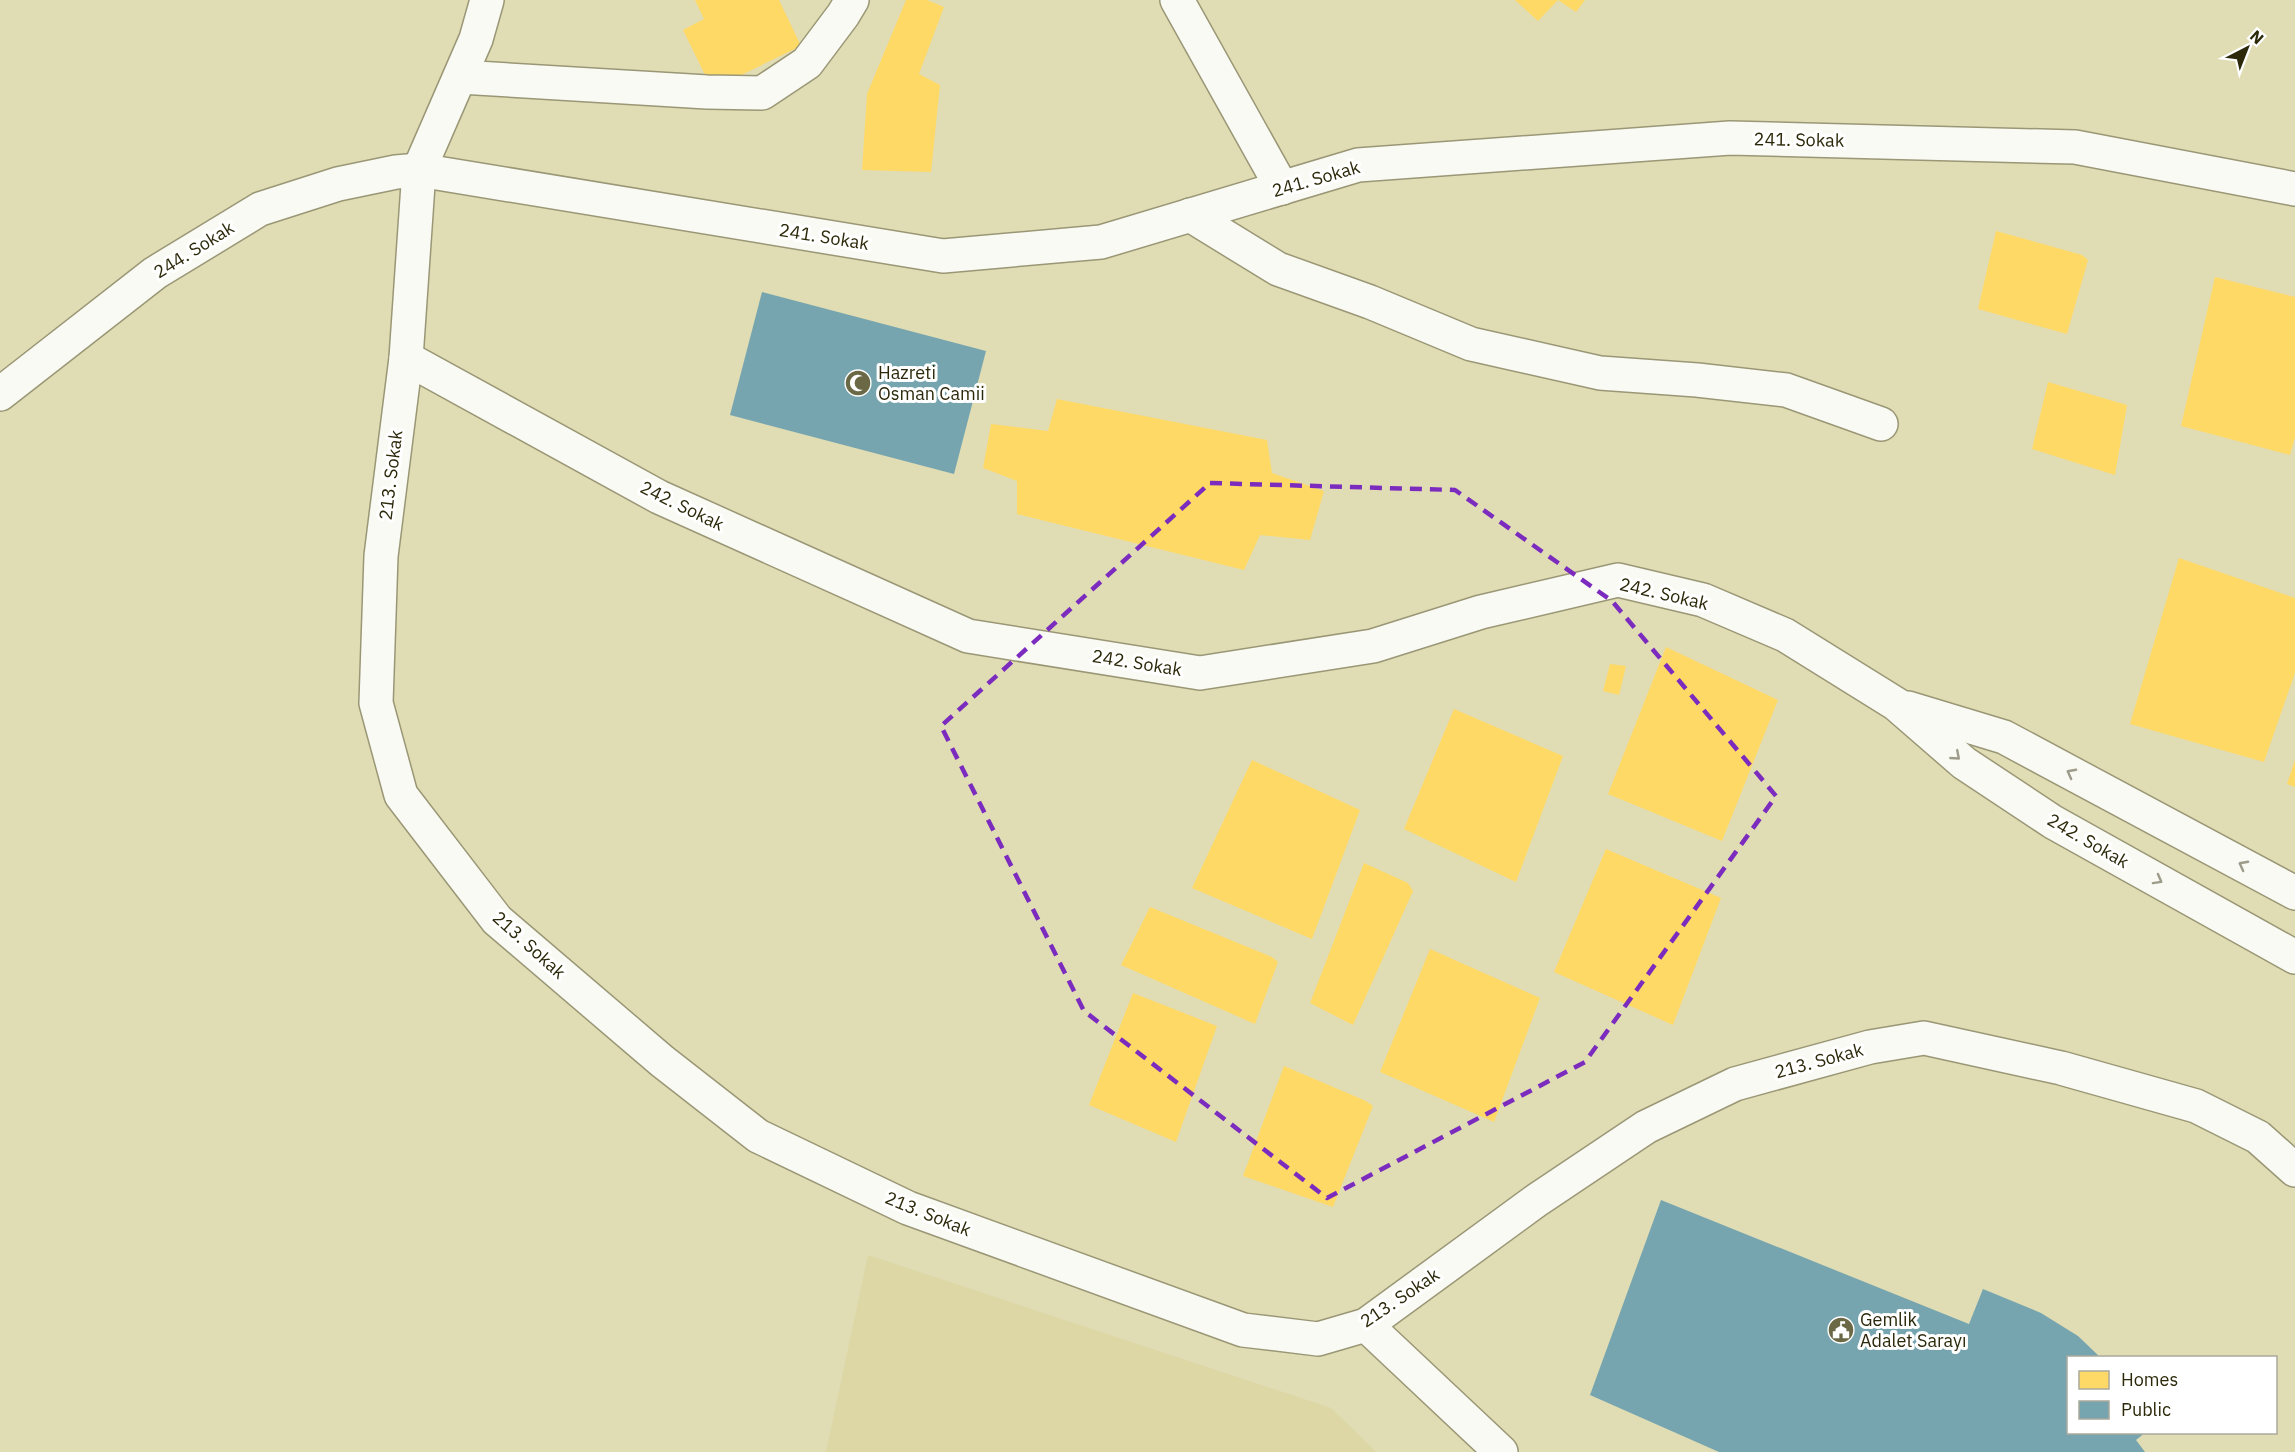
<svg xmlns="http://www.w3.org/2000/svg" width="2295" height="1452" viewBox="0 0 2295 1452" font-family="'IBM Plex Sans',sans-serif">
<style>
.green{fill:#dcd7a5}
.homes{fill:#ffd966}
.public{fill:#76a5af}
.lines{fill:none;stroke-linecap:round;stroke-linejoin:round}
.minor-casing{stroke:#9a9776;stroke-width:36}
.tertiary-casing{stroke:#9a9776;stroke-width:36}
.minor{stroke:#fafaf4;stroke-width:33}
.tertiary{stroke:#fafaf4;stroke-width:33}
.oneway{stroke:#9d9c8b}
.marked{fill:none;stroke:#7b2cbf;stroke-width:4.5;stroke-dasharray:12 8;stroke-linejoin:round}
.labels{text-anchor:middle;stroke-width:6;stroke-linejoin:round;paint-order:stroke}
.street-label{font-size:18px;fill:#2c290a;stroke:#fff}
.poi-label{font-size:18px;fill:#2c290a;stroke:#fff;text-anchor:start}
</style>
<rect width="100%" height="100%" fill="#e0dcb4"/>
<path class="green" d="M868,1255L1331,1408L1376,1452H826Z"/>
<g class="homes">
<path d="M695,0H779L801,46L712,89L683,30L704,19Z"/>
<path d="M906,0H927L944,7L919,74L940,85L931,172L862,170L867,94Z"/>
<path d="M1515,0H1558L1538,21Z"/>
<path d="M1558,0H1585L1576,12Z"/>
<path d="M1996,231L2082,255L2088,260L2067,334L1978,309Z"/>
<path d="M2215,277L2295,297V437L2290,455L2181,426Z"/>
<path d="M2048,382L2127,405L2115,475L2032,449Z"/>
<path d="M1057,399L1267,440L1272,473L1324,491L1310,540L1260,535L1244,570L1017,514V481L983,468L991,424L1048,431Z"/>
<path d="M2179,558L2295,598V673L2264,762L2130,724Z"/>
<path d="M1666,647L1778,700L1722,841L1608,794Z"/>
<path d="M1610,664L1626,666L1619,695L1603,691Z"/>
<path d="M1454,709L1563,756L1516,882L1404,829Z"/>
<path d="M1252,760L1360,810L1312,939L1192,888Z"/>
<path d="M2295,760V787L2287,784Z"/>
<path d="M1606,849L1721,898L1673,1025L1554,972Z"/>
<path d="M1364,863L1408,883L1413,891L1353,1025L1310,1003Z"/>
<path d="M1150,907L1272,957L1278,962L1255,1024L1121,965Z"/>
<path d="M1430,949L1540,998L1494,1122L1380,1072Z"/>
<path d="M1133,993L1217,1026L1176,1142L1089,1105Z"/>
<path d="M1284,1066L1366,1101L1373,1106L1333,1207L1243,1176Z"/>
</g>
<g class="public">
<path d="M762,292L986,351L954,474L730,415Z"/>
<path d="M1661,1200L1969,1324L1983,1289L2041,1313L2078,1336L2101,1358H2068V1432H2146L2136,1440L2145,1452H1719L1590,1395Z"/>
</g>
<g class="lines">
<defs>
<g id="minor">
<path d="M487,0L476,39L419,170L406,358L381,556L376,703L401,795L497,920L662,1061L758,1136L908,1208L1243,1330L1318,1339L1366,1325L1537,1200L1646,1127L1735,1084L1870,1047L1924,1038L2061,1068L2196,1106L2258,1137L2295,1170"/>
<path d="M1177,0L1282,188"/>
<path d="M460,77L707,92L762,93L807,63L843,15L852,0"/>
<path d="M1190,215L1278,269L1370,302L1471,344L1600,373L1697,380L1786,390L1881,424"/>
<path d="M406,358L659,497L968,636L1200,673L1373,646L1481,612L1618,580L1703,600L1785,635L1896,704L1964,763L2053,822L2295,957"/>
<path d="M1908,708L2004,737L2295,893"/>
<path d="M1366,1325L1501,1452"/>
</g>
<path id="tertiary" d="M0,394L155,273L260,209L338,184L396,172L419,170L943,256L1101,242L1358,165L1730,138L2075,147L2295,189"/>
</defs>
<use href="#minor" class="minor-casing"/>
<use href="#tertiary" class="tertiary-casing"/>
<use href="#minor" class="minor"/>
<use href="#tertiary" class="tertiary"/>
</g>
<defs><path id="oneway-chevron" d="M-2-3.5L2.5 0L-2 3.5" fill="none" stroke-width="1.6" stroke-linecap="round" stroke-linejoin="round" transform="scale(1.5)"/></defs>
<g class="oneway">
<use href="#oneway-chevron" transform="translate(1956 756) rotate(41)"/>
<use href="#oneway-chevron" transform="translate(2071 773) rotate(-152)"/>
<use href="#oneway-chevron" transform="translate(2243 865) rotate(-152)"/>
<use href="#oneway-chevron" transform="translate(2158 880) rotate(29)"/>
</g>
<path class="marked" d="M1210,483L1455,490L1612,601L1776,796L1585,1062L1327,1198L1084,1011L941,726Z"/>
<defs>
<symbol id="mosque-disc" viewBox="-11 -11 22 22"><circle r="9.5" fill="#6b6846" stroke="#fff"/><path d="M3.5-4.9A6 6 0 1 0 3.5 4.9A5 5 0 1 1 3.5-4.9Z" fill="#fff"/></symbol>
<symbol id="civic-disc" viewBox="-11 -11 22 22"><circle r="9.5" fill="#6b6846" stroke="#fff"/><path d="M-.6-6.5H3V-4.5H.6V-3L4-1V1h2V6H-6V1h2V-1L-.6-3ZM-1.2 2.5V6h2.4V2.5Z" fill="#fff"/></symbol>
</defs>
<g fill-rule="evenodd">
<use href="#mosque-disc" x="843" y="368" width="30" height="30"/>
<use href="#civic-disc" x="1826" y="1315" width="30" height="30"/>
</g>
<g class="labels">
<g class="street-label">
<text transform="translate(1799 140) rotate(1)" y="6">241. Sokak</text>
<text transform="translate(1316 179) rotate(-16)" y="6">241. Sokak</text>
<text transform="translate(824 237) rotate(9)" y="6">241. Sokak</text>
<text transform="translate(194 250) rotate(-32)" y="6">244. Sokak</text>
<text transform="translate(391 475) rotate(-83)" y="6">213. Sokak</text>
<text transform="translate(682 506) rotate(26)" y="6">242. Sokak</text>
<text transform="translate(1664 594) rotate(13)" y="6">242. Sokak</text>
<text transform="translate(1137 663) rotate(9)" y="6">242. Sokak</text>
<text transform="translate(2088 841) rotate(30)" y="6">242. Sokak</text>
<text transform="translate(529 945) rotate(42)" y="6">213. Sokak</text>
<text transform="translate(1819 1061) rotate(-15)" y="6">213. Sokak</text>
<text transform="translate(928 1214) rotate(22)" y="6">213. Sokak</text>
<text transform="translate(1400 1298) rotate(-34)" y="6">213. Sokak</text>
</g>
<g class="poi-label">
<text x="878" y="379">Hazreti<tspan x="878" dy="21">Osman Camii</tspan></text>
<text x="1860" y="1326">Gemlik<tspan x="1860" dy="21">Adalet Sarayı</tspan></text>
</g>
</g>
<rect x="2067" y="1356" width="210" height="78" fill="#ffffff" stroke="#aba99d" stroke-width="1.5"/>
<rect x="2079" y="1371" width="30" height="18" fill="#ffd966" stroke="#aba99d" stroke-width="1.5"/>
<text x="2121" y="1386" font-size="18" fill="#2c290a">Homes</text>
<rect x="2079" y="1401" width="30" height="18" fill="#76a5af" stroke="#aba99d" stroke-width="1.5"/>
<text x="2121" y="1416" font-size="18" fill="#2c290a">Public</text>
<g transform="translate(2247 48) rotate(42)" stroke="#ffffff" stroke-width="4.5" paint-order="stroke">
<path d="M0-4.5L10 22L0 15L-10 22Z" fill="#2c290a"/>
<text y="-9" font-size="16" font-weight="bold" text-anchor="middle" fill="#2c290a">N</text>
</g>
</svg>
